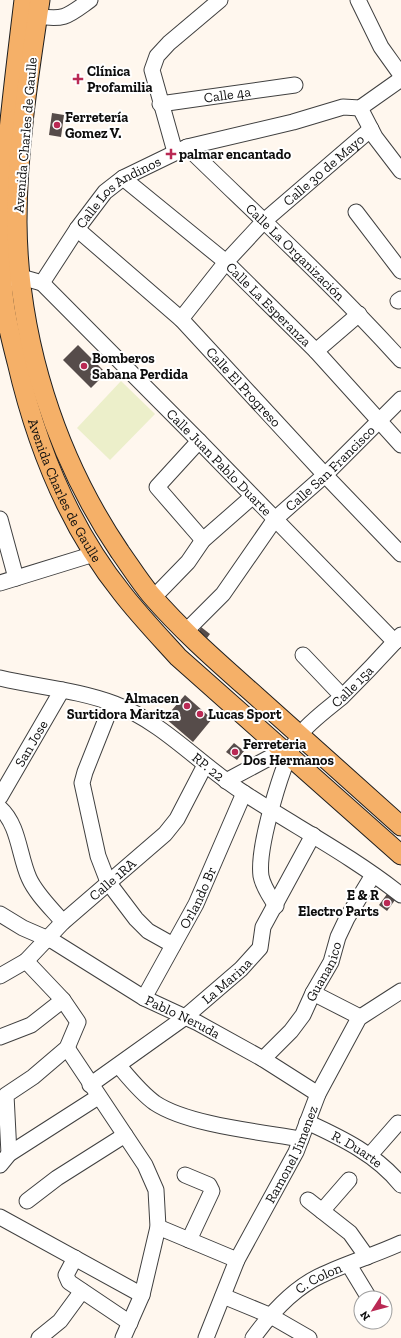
<svg xmlns="http://www.w3.org/2000/svg" width="401" height="1338" viewBox="0 0 401 1338" font-family="'Zilla Slab',serif">
<style>
.pitch{fill:#ecefca}
.building{fill:#564c4a}
.lines{fill:none;stroke-linecap:round;stroke-linejoin:round}
.minor-casing{stroke:#404040;stroke-width:17}
.major-casing{stroke:#1e1e1e;stroke-width:21}
.minor{stroke:#fff;stroke-width:15}
.major{stroke:#f5b068;stroke-width:19}
.poi-dot{fill:#ba2954;stroke:#fff;stroke-width:1.5}
.labels{text-anchor:middle;stroke-width:4;stroke-linejoin:round;paint-order:stroke}
.poi-label{font-size:14px;font-weight:bold;fill:#0d0d0d;stroke:#fff;text-anchor:start}
.street-label{font-size:14px;fill:#0d0d0d;stroke:#fff}
</style>
<rect width="100%" height="100%" fill="#fff7ee"/>
<path class="pitch" d="M121,381L155,414L110,460L77,428Z"/>
<g class="building">
<path d="M52,113L64,115L61,137L49,135Z"/>
<path d="M78,345L106,373L91,388L63,360Z"/>
<path d="M201,627L210,634L207,638L199,631Z"/>
<path d="M185,695L212,719L193,742L165,718Z"/>
<path d="M234,743L244,751L237,760L226,752Z"/>
<path d="M387,894L395,900L387,911L379,905Z"/>
</g>
<g class="lines">
<defs>
<g id="minor">
<path d="M358,0L381,47L401,75"/>
<path d="M38,16C65,21 69,15 90,0"/>
<path id="s1" d="M160,104L295,85"/>
<path d="M360,108L375,137L401,171"/>
<path id="s2" d="M187,147C259,217 333,285 401,360"/>
<path d="M175,152L152,70L157,56L169,43L220,0"/>
<path id="s3" d="M123,178L226,262L316,351L401,445"/>
<path d="M356,212L401,271"/>
<path id="s4" d="M77,229L181,319L325,475L401,554"/>
<path id="s5" d="M11,279L21,277L42,283L77,229L105,192L123,178L187,147L293,122L343,107L360,108L401,79"/>
<path id="s6" d="M42,283L199,441L395,642"/>
<path d="M398,301L401,299"/>
<path id="s7" d="M181,319L226,262L264,221L371,129"/>
<path d="M316,351L359,314"/>
<path d="M199,441L157,487L203,540"/>
<path d="M0,519L16,578"/>
<path d="M0,583L94,554"/>
<path d="M153,598L188,562L203,540L252,497"/>
<path id="s8" d="M185,632L223,594L275,519L325,475L401,399"/>
<path d="M303,655L342,696"/>
<path id="s9" d="M0,678C38,687 78,690 115,704C164,723 200,765 244,793C296,827 352,856 401,895"/>
<path d="M112,704L85,772L82,783L98,856L108,882L136,919L148,931L173,945"/>
<path d="M226,781L282,751"/>
<path id="s10" d="M0,797L62,690"/>
<path d="M0,808C19,825 19,856 29,878C36,894 52,909 63,922"/>
<path id="s11" d="M276,906C270,896 263,887 261,876C257,847 283,760 299,736C307,724 330,707 342,697C362,677 382,656 401,635"/>
<path id="s12" d="M0,914L23,928L53,941L144,998L198,1023L263,1059L318,1094"/>
<path id="s13" d="M0,976L26,961L63,922L165,834L177,819L205,765"/>
<path d="M313,993L360,1017"/>
<path id="s14" d="M144,998L196,904L244,793"/>
<path d="M0,1037L31,1025L63,1000"/>
<path d="M67,1048L145,1165L156,1190L158,1227L142,1295L123,1338"/>
<path id="s15" d="M263,1059L291,1031L303,1015L313,993L331,962L338,937L347,918L373,875"/>
<path d="M119,1066C130,1079 141,1093 155,1103C188,1125 261,1132 301,1139"/>
<path id="s16" d="M90,1085L184,1018L241,969L260,948L263,927L313,835"/>
<path id="s17" d="M307,1122C342,1138 377,1155 401,1185"/>
<path d="M9,1154L6,1095L33,1077L67,1048L78,1022L63,1000L26,961"/>
<path d="M370,1155L398,1123"/>
<path d="M0,1165L9,1154L98,1097"/>
<path d="M185,1175L209,1185L212,1191L189,1240"/>
<path d="M308,1200L350,1233L367,1257"/>
<path d="M27,1201L57,1178L125,1135"/>
<path d="M322,1211L349,1180"/>
<path d="M0,1217L142,1295"/>
<path d="M158,1227L237,1260"/>
<path d="M75,1258L66,1275L69,1282L130,1323"/>
<path d="M349,1265L369,1298"/>
<path d="M223,1296L269,1315L309,1338"/>
<path d="M39,1338L60,1321L82,1291"/>
<path id="s18" d="M206,1338L237,1260L296,1152L318,1094L359,1018L401,991"/>
<path id="s19" d="M253,1338C271,1313 293,1288 322,1275C347,1263 375,1255 401,1243"/>
</g>
<g id="major">
<path id="s20" d="M24,0C13,93 0,185 2,279C3,307 10,335 17,362C36,444 69,527 122,593C139,615 159,636 178,657L401,855"/>
<path d="M40,0C29,73 17,148 17,222C18,339 55,456 120,552C130,566 140,582 151,595C183,632 220,664 256,696C305,740 353,783 401,826"/>
</g>
</defs>
<use href="#minor" class="minor-casing"/>
<use href="#major" class="major-casing"/>
<use href="#minor" class="minor"/>
<use href="#major" class="major"/>
</g>
<g class="poi-dot">
<path d="M76 73h4v4h4v4h-4v4h-4v-4h-4v-4h4z"/>
<circle cx="57" cy="125" r="4"/>
<path d="M169 148h4v4h4v4h-4v4h-4v-4h-4v-4h4z"/>
<circle cx="84" cy="366" r="4"/>
<circle cx="187" cy="706" r="4"/>
<circle cx="200" cy="714" r="4"/>
<circle cx="235" cy="752" r="4"/>
<circle cx="387" cy="903" r="4"/>
</g>
<g class="labels">
<g class="poi-label">
<text x="87" y="76">Clínica<tspan x="87" dy="16">Profamilia</tspan></text>
<text x="65" y="122">Ferretería<tspan x="65" dy="16">Gomez V.</tspan></text>
<text x="179" y="159">palmar encantado</text>
<text x="92" y="363">Bomberos<tspan x="92" dy="16">Sabana Perdida</tspan></text>
<text x="179" y="703" text-anchor="end">Almacen<tspan x="179" dy="16">Surtidora Maritza</tspan></text>
<text x="208" y="719">Lucas Sport</text>
<text x="243" y="749">Ferreteria<tspan x="243" dy="16">Dos Hermanos</tspan></text>
<text x="379" y="900" text-anchor="end">E &amp; R<tspan x="379" dy="16">Electro Parts</tspan></text>
</g>
<g class="street-label">
<text dy="5" stroke="none"><textPath href="#s1" startOffset="68">Calle 4a</textPath></text>
<text transform="translate(25 135) rotate(-85)" y="5">Avenida Charles de Gaulle</text>
<text dy="5" stroke="none"><textPath href="#s7" startOffset="207">Calle 30 de Mayo</textPath></text>
<text dy="5" stroke="none"><textPath href="#s5" startOffset="153">Calle Los Andinos</textPath></text>
<text dy="5" stroke="none"><textPath href="#s2" startOffset="151">Calle La Organización</textPath></text>
<text dy="5" stroke="none"><textPath href="#s3" startOffset="193">Calle La Esperanza</textPath></text>
<text dy="5" stroke="none"><textPath href="#s4" startOffset="230">Calle El Progreso</textPath></text>
<text dy="5" stroke="none"><textPath href="#s6" startOffset="252">Calle Juan Pablo Duarte</textPath></text>
<text dy="5" stroke="none"><textPath href="#s8" startOffset="220">Calle San Francisco</textPath></text>
<text dy="5" stroke="none"><textPath href="#s20" startOffset="502">Avenida Charles de Gaulle</textPath></text>
<text dy="5" stroke="none"><textPath href="#s11" startOffset="253">Calle 15a</textPath></text>
<text dy="5" stroke="none"><textPath href="#s10" startOffset="62">San Jose</textPath></text>
<text dy="5" stroke="none"><textPath href="#s9" startOffset="231">RP. 22</textPath></text>
<text dy="5" stroke="none"><textPath href="#s13" startOffset="149">Calle 1RA</textPath></text>
<text dy="5" stroke="none"><textPath href="#s14" startOffset="114">Orlando Br</textPath></text>
<text dy="5" stroke="none"><textPath href="#s15" startOffset="108">Guananico</textPath></text>
<text dy="5" stroke="none"><textPath href="#s16" startOffset="172">La Marina</textPath></text>
<text dy="5" stroke="none"><textPath href="#s12" startOffset="210">Pablo Neruda</textPath></text>
<text dy="5" stroke="none"><textPath href="#s17" startOffset="57">R. Duarte</textPath></text>
<text dy="5" stroke="none"><textPath href="#s18" startOffset="203">Ramonel Jimenez</textPath></text>
<text dy="5" stroke="none"><textPath href="#s19" startOffset="90">C. Colon</textPath></text>
</g>
</g>
<g transform="translate(373 1310) rotate(234)"><circle r="19" fill="#ffffff" stroke="#9e9e9e"/>
<path d="M0-3L7 15L0 10L-7 15Z" fill="#ba2954"/>
<text y="-6" font-size="11" font-weight="bold" text-anchor="middle" fill="#0d0d0d">N</text>
</g>
</svg>
